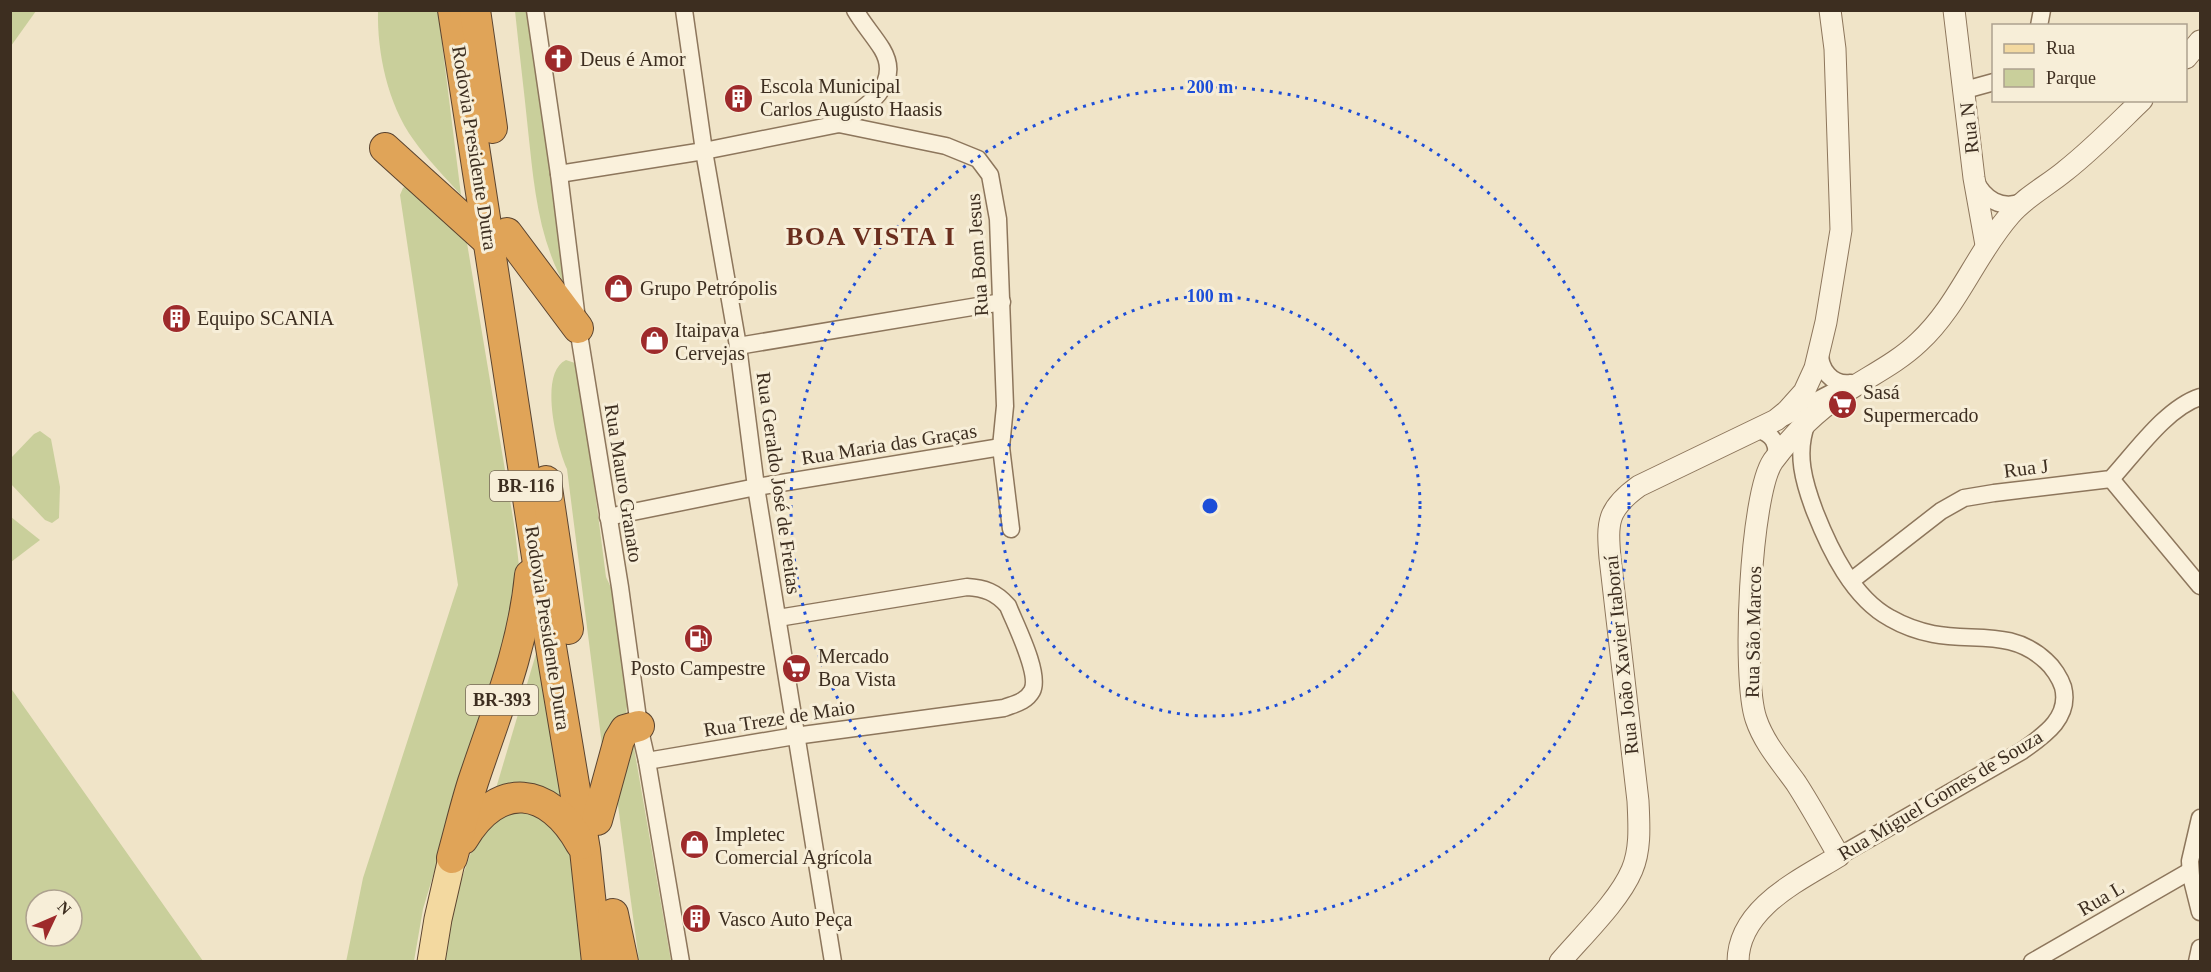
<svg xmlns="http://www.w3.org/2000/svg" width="2211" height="972" viewBox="0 0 2211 972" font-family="Georgia,serif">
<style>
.green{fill:#c9cf9b;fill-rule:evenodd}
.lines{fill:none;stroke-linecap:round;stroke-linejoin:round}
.minor-casing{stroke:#8d765c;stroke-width:19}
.tertiary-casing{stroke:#8d765c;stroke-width:23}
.primary-casing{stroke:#5b4430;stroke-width:29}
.motorway-casing{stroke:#5b4430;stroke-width:32}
.minor{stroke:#faf1dc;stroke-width:16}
.tertiary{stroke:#faf1dc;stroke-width:21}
.primary{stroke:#f3d9a0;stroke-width:27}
.motorway{stroke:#e0a458;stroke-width:30}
.ring{fill:none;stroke:#1d4ed8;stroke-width:3;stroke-dasharray:3 6}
.labels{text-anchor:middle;stroke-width:6;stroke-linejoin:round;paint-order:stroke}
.shield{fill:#f7eed8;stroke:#756857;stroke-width:1.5}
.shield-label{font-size:18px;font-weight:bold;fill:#3d2e20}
.poi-label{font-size:20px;fill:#3d2e20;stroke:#f7eed8;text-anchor:start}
.street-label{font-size:20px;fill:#3d2e20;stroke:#f7eed8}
.district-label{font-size:26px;font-weight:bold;letter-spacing:1.5px;fill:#6b2e1e;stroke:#f7eed8}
.centre{fill:#1d4ed8;stroke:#f7eed8;stroke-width:3}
.ring-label{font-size:18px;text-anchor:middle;font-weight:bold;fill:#1d4ed8;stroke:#f7eed8;stroke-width:6;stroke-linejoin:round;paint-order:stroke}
</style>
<rect width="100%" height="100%" fill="#f0e4c8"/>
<g class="green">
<path d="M11,10L36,11L11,46L10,11Z"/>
<path d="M378,11H438L461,195C445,177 427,159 413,139C388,104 377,53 378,11Z"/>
<path d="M515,11H527L567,289C538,240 534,185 528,130C524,90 519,50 515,11Z"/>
<path d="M406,186L463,233L467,243L515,530L521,584L423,909L414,961L346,962L363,878L458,585L400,195L403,188Z"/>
<path d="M566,360L575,363L579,367L606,577L614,594L628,699L626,714L605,769L567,469C557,447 538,373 566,360Z"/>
<path d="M40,431L51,439L60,487L59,518L52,523L45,520L11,484V458L34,434Z"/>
<path d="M11,517L40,540L11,562Z"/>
<path d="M538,647L564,807L494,795Z"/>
<path d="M10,687L203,961H11ZM36,900H72V936H36Z"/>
<path d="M633,742L671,961H639L617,798Z"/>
<path d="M510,804L572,833L585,961L442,962L457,891L476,839Z"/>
</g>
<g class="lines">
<defs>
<g id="minor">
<path d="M535,10L559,174L578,328L620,587L639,726L647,761L681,962"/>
<path d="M684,10L704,151L738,346L756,487L833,962"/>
<path d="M2039,26L2042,10"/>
<path d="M1965,90L1994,82"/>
<path d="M839,124C866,108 903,84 882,49C874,36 863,24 855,10"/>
<path d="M559,174L704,151L839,124L946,146L978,159L990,175L998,219L1005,406L1001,447L1011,529"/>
<path d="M1975,180C1984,199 2001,210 2022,202"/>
<path d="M738,346L1002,302"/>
<path d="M1820,351C1819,369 1832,386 1851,383"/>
<path d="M1785,417L1831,393"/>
<path d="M1807,423C1795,453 1804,483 1815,512C1830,550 1853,598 1890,618C1904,626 1918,631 1933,634C1974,642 2012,629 2046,661C2053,667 2060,678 2063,687C2071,718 2043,736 2022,751L1839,856"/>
<path d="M1759,430C1773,434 1778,444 1776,458L1780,455"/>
<path d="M2111,479L2200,586"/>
<path d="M608,517L756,487L1001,447"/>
<path d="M1851,581L1941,511L1964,498L1994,493L2111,479C2135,453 2166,408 2200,397"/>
<path d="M647,761L795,736L1004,708C1014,704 1026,702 1032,691C1041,674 1015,624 1008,606C996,592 984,588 967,587L778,618"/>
<path d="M2200,818L2190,861L2191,876L2200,912"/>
<path d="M2032,962L2190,871"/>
<path d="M2197,962L2200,948"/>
</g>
<g id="tertiary">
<path d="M1954,10L1974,178L1986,245"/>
<path d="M2186,58L2200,41"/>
<path d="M1560,962C1582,936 1619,901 1632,870C1641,849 1639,824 1638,801L1610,558C1607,522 1607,509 1639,486L1776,420L1787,411L1804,392L1815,368L1826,322L1841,230L1835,49L1830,10"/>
<path d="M1738,962C1738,908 1800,880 1839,856C1825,832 1811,806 1796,783C1781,762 1764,743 1756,719C1742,679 1750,494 1773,461C1791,437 1815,412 1841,395C1867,377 1896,364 1919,342C1958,306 1975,255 2010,215C2025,197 2047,186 2065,171C2093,149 2117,124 2142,100"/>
</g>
<path id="primary" d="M431,962L438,919L452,858"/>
<g id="motorway">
<path d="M453,10L549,635L585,850L597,962"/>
<path d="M475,10L492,128"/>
<path d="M385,148L490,243"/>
<path d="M507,233L578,328"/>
<path d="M546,481L568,629"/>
<path d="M597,820L619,740L625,730L639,726"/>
<path d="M463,839C498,780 549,786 581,844"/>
<path d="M452,858C459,833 465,807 473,782C496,713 523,649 530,575"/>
<path d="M613,914L623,962"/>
</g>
</defs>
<use href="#minor" class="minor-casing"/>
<use href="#tertiary" class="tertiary-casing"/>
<use href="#primary" class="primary-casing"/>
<use href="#motorway" class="motorway-casing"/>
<use href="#minor" class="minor"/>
<use href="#tertiary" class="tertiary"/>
<use href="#primary" class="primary"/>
<use href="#motorway" class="motorway"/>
</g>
<g class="ring">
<circle cx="1210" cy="506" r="210"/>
<circle cx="1210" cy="506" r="419"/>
</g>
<defs>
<symbol id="church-disc" viewBox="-11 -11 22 22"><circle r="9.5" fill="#9e2a2b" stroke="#f7eed8"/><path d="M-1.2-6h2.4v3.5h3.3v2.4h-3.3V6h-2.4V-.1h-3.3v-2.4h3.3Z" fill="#fff"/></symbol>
<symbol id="building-disc" viewBox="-11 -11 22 22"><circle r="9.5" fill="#9e2a2b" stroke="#f7eed8"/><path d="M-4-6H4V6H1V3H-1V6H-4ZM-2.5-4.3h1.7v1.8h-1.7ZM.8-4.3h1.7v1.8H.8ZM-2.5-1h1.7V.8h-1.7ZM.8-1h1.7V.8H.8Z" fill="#fff"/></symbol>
<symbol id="shop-disc" viewBox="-11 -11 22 22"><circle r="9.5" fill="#9e2a2b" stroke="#f7eed8"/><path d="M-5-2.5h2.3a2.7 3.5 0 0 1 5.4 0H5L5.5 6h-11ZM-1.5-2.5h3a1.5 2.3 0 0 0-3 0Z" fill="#fff"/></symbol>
<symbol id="supermarket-disc" viewBox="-11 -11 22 22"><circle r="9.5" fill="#9e2a2b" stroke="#f7eed8"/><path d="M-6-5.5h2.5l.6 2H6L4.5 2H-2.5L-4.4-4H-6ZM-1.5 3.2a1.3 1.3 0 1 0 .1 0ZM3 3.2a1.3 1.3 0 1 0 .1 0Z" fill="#fff"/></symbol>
<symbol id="fuel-disc" viewBox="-11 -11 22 22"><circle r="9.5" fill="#9e2a2b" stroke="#f7eed8"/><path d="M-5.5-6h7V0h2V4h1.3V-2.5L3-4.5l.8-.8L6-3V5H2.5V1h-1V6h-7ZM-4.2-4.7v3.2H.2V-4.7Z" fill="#fff"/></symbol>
</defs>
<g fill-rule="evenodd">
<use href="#church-disc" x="542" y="42" width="33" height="33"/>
<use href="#building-disc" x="722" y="82" width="33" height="33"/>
<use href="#shop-disc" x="602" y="272" width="33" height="33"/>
<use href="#building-disc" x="160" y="302" width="33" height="33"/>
<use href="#shop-disc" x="638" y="324" width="33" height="33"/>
<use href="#supermarket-disc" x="1826" y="388" width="33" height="33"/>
<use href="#fuel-disc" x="682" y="622" width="33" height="33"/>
<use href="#supermarket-disc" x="780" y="652" width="33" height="33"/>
<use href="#shop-disc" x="678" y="828" width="33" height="33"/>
<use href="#building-disc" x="680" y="902" width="33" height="33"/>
</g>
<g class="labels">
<g class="shield">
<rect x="490" y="471" width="72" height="30" rx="4.5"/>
<rect x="466" y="685" width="72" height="30" rx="4.5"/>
</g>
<g class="shield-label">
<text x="526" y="492">BR-116</text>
<text x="502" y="706">BR-393</text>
</g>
<g class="poi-label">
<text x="580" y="66">Deus é Amor</text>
<text x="760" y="93">Escola Municipal<tspan x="760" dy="23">Carlos Augusto Haasis</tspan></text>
<text x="640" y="295">Grupo Petrópolis</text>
<text x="197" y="325">Equipo SCANIA</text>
<text x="675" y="337">Itaipava<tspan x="675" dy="23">Cervejas</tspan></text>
<text x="1863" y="399">Sasá<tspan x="1863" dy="23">Supermercado</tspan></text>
<text x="818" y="663">Mercado<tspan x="818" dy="23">Boa Vista</tspan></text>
<text x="698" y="675" text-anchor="middle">Posto Campestre</text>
<text x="715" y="841">Impletec<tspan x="715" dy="23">Comercial Agrícola</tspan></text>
<text x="718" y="926">Vasco Auto Peça</text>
</g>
<g class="street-label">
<text transform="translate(1969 128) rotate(-96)" y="7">Rua N</text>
<text transform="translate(475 148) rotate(81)" y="7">Rodovia Presidente Dutra</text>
<text transform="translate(977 255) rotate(-94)" y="7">Rua Bom Jesus</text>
<text transform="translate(889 444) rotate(-9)" y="7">Rua Maria das Graças</text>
<text transform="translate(2026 468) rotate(-7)" y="7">Rua J</text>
<text transform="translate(624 483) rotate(81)" y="7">Rua Mauro Granato</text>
<text transform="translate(779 483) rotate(82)" y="7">Rua Geraldo José de Freitas</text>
<text transform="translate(548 628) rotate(81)" y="7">Rodovia Presidente Dutra</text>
<text transform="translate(1753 632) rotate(-89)" y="7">Rua São Marcos</text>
<text transform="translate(1621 655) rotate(-96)" y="7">Rua João Xavier Itaboraí</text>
<text transform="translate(779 718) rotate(-9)" y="7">Rua Treze de Maio</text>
<text transform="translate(1940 795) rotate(-31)" y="7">Rua Miguel Gomes de Souza</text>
<text transform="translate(2101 898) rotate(-30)" y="7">Rua L</text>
</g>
<g class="district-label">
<text x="871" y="245">BOA VISTA I</text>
</g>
</g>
<circle cx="1210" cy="506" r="9" class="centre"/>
<g class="ring-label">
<text x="1210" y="93">200 m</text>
<text x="1210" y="302">100 m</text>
</g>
<rect width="2211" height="972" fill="none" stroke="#3d2e20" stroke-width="24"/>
<rect x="1992" y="24" width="195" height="78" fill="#f7eed8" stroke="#ada18e" stroke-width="1.5"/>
<rect x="2004" y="44" width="30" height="9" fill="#f3d9a0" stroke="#ada18e" stroke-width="1.5"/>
<text x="2046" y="54" font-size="18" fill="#3d2e20">Rua</text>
<rect x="2004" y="69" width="30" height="18" fill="#c9cf9b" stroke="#ada18e" stroke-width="1.5"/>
<text x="2046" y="84" font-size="18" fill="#3d2e20">Parque</text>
<g transform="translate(54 918) rotate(46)"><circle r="28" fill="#f7eed8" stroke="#ada18e" stroke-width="1.5"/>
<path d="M0-4.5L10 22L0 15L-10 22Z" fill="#9e2a2b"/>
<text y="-9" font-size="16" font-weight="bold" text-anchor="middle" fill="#3d2e20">N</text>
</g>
</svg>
